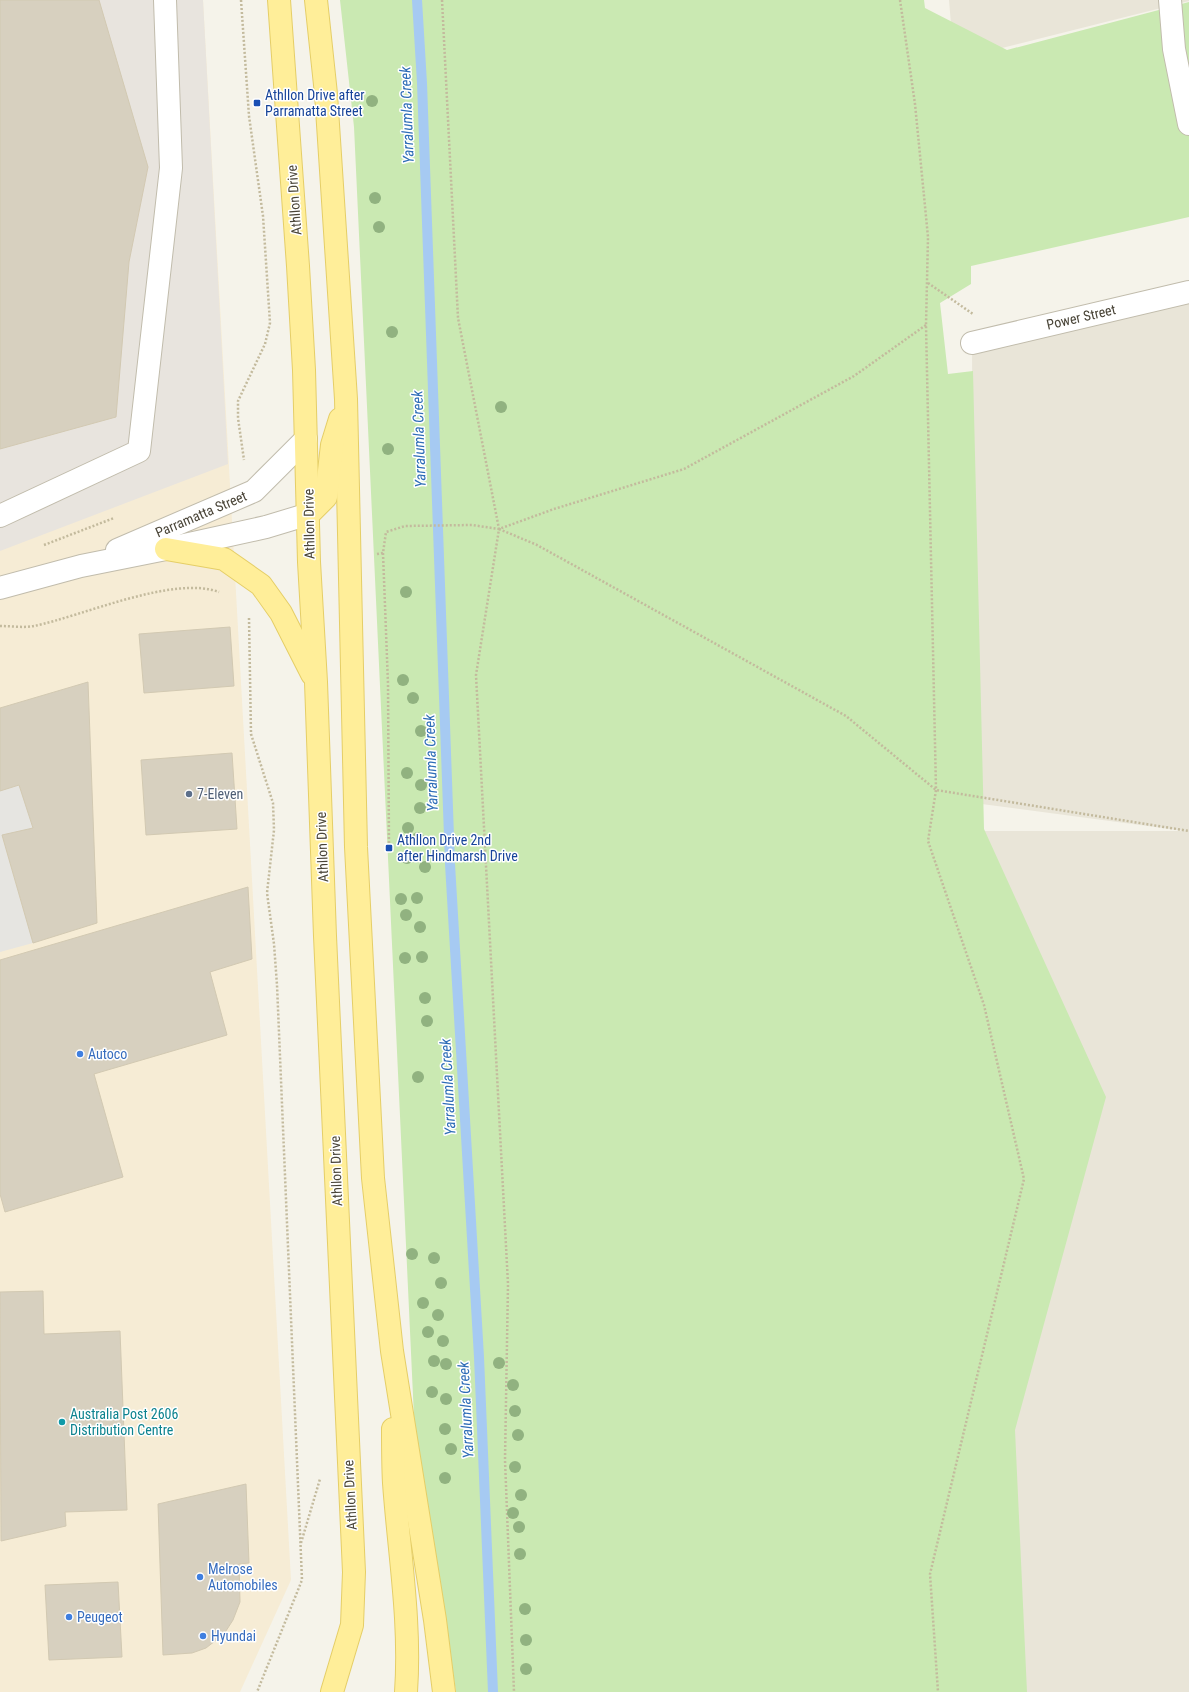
<svg xmlns="http://www.w3.org/2000/svg" width="1189" height="1692" viewBox="0 0 1189 1692" font-family="'Roboto Condensed',sans-serif">
<style>
.residential{fill:#e9e5d8}
.commercial{fill:#f6ecd5}
.industrial{fill:#e8e4de}
.green{fill:#cae9b2}
.parking{fill:#e6e5e1}
.lines{fill:none;stroke-linecap:round;stroke-linejoin:round}
.stream{stroke:#a6caf2;stroke-width:10}
.building{fill:#d7d0bf;stroke:#d2c9b2}
.minor-casing{stroke:#c1bcac;stroke-width:24}
.major-casing{stroke:#e5ce67;stroke-width:24}
.path{stroke:#c3ba9d;stroke-width:2.5;stroke-dasharray:2 2;stroke-linecap:butt}
.minor{stroke:#fff;stroke-width:22}
.major{stroke:#fe9;stroke-width:22}
.tree{fill:#91b280}
.transit-dot{fill:#1a4fb4;stroke:#fff;stroke-width:1.5}
.service-dot{fill:#5c6f8a;stroke:#fff;stroke-width:1.5}
.shop-dot{fill:#3f7fe0;stroke:#fff;stroke-width:1.5}
.culture-dot{fill:#0f9aa8;stroke:#fff;stroke-width:1.5}
.labels{text-anchor:middle;stroke-width:3;stroke-linejoin:round;paint-order:stroke}
.transit-label{font-size:14px;fill:#164399;stroke:#fff;text-anchor:start}
.street-label{font-size:14px;fill:#494437;stroke:#fff}
.service-label{font-size:14px;fill:#4e5e75;stroke:#fff;text-anchor:start}
.shop-label{font-size:14px;fill:#366cbe;stroke:#fff;text-anchor:start}
.culture-label{font-size:14px;fill:#0d838f;stroke:#fff;text-anchor:start}
.water-label{font-size:15px;font-style:italic;fill:#2e6db7;stroke:#fff}
</style>
<rect width="100%" height="100%" fill="#f5f3ea"/>
<g class="residential">
<path d="M949,0H1189V1L954,60Z"/>
<path d="M1189,292V1692H1022L981,831H1185L974,803L972,343Z"/>
</g>
<path class="commercial" d="M0,0H203L291,1580L240,1692H0Z"/>
<path class="industrial" d="M0,0H203L228,464L0,551Z"/>
<path class="green" d="M340,0H924L925,8L1007,50L1189,2V217L971,266V284L940,303L948,374L973,371L984,829L1106,1097L1015,1430L1027,1692H456L414,1417L354,127Z"/>
<path class="parking" d="M19,785L33,828L2,836L33,943L0,952V791Z"/>
<g class="lines">
<path class="stream" d="M417,0L422,83L450,864L479,1357L493,1692"/>
</g>
<g class="building">
<path d="M0,0H99L148,167L129,262L116,417L0,449Z"/>
<path d="M230,627L234,686L144,693L139,634Z"/>
<path d="M88,682L97,923L33,943L2,835L33,828L19,785L0,791V708Z"/>
<path d="M232,753L237,829L146,835L141,760Z"/>
<path d="M248,887L252,959L210,972L227,1035L94,1074L123,1177L5,1212L0,1194V960Z"/>
<path d="M43,1291L44,1334L120,1331L127,1510L65,1512L66,1526L1,1541L0,1292Z"/>
<path d="M246,1484L249,1563L239,1564L240,1602L233,1620L224,1634L206,1648L192,1653L163,1655L158,1504Z"/>
<path d="M118,1582L122,1657L49,1660L45,1585Z"/>
</g>
<g class="lines">
<defs>
<g id="minor">
<path d="M1170,0L1174,49L1189,124"/>
<path d="M972,343L1189,292"/>
<path d="M0,516L139,451L171,168L165,0"/>
<path d="M117,550L254,491L306,439"/>
<path d="M0,588L81,566L166,549L266,527L309,514"/>
</g>
<g id="major">
<path d="M279,0L298,266L304,370L309,562L316,682L325,936L354,1572L352,1625L332,1692"/>
<path d="M316,0L326,94L346,399L356,847L373,1178L392,1351L435,1620L444,1692"/>
<path d="M309,514L326,497L332,445L340,419"/>
<path d="M166,549L224,559L261,585L281,613L312,674"/>
<path d="M393,1429C393,1447 393,1465 394,1483C399,1553 411,1622 406,1692"/>
</g>
</defs>
<use href="#minor" class="minor-casing"/>
<use href="#major" class="major-casing"/>
<g class="path">
<path d="M241,0L249,116L263,216L270,323L265,344L238,401V418L244,460"/>
<path d="M442,0L458,318L499,529L476,675L508,1284L505,1460L514,1692"/>
<path d="M900,0L915,104L928,237L926,325L936,790L928,841L984,1005L1024,1179L930,1574L938,1692"/>
<path d="M928,283L973,314"/>
<path d="M499,529L537,545L846,716L936,790L1189,831"/>
<path d="M44,545L114,518"/>
<path d="M383,553L388,684L389,848"/>
<path d="M377,554L383,553L386,532L405,526L472,525L499,529L554,509L684,469L854,376L926,325"/>
<path d="M249,618L251,734L273,803L274,830L267,893L274,944L277,985L302,1580L257,1692"/>
<path d="M0,626C11,626 23,628 34,626C83,616 173,575 219,592"/>
<path d="M301,1543L320,1479"/>
</g>
<use href="#minor" class="minor"/>
<use href="#major" class="major"/>
</g>
<g class="tree">
<circle cx="372" cy="101" r="6"/>
<circle cx="375" cy="198" r="6"/>
<circle cx="379" cy="227" r="6"/>
<circle cx="392" cy="332" r="6"/>
<circle cx="501" cy="407" r="6"/>
<circle cx="388" cy="449" r="6"/>
<circle cx="406" cy="592" r="6"/>
<circle cx="403" cy="680" r="6"/>
<circle cx="413" cy="698" r="6"/>
<circle cx="421" cy="731" r="6"/>
<circle cx="407" cy="773" r="6"/>
<circle cx="421" cy="785" r="6"/>
<circle cx="420" cy="808" r="6"/>
<circle cx="408" cy="828" r="6"/>
<circle cx="418" cy="838" r="6"/>
<circle cx="407" cy="858" r="6"/>
<circle cx="425" cy="867" r="6"/>
<circle cx="417" cy="898" r="6"/>
<circle cx="401" cy="899" r="6"/>
<circle cx="406" cy="915" r="6"/>
<circle cx="420" cy="927" r="6"/>
<circle cx="422" cy="957" r="6"/>
<circle cx="405" cy="958" r="6"/>
<circle cx="425" cy="998" r="6"/>
<circle cx="427" cy="1021" r="6"/>
<circle cx="418" cy="1077" r="6"/>
<circle cx="412" cy="1254" r="6"/>
<circle cx="434" cy="1258" r="6"/>
<circle cx="441" cy="1283" r="6"/>
<circle cx="423" cy="1303" r="6"/>
<circle cx="438" cy="1315" r="6"/>
<circle cx="428" cy="1332" r="6"/>
<circle cx="443" cy="1341" r="6"/>
<circle cx="434" cy="1361" r="6"/>
<circle cx="499" cy="1363" r="6"/>
<circle cx="446" cy="1364" r="6"/>
<circle cx="513" cy="1385" r="6"/>
<circle cx="432" cy="1392" r="6"/>
<circle cx="446" cy="1399" r="6"/>
<circle cx="515" cy="1411" r="6"/>
<circle cx="445" cy="1429" r="6"/>
<circle cx="518" cy="1435" r="6"/>
<circle cx="451" cy="1449" r="6"/>
<circle cx="515" cy="1467" r="6"/>
<circle cx="445" cy="1478" r="6"/>
<circle cx="521" cy="1495" r="6"/>
<circle cx="513" cy="1513" r="6"/>
<circle cx="519" cy="1527" r="6"/>
<circle cx="520" cy="1554" r="6"/>
<circle cx="525" cy="1609" r="6"/>
<circle cx="526" cy="1640" r="6"/>
<circle cx="526" cy="1669" r="6"/>
</g>
<g class="transit-dot">
<rect x="253" y="99" width="8" height="8" rx="2"/>
<rect x="385" y="844" width="8" height="8" rx="2"/>
</g>
<circle class="service-dot" cx="189" cy="794" r="4"/>
<g class="shop-dot">
<circle cx="80" cy="1054" r="4"/>
<circle cx="200" cy="1577" r="4"/>
<circle cx="69" cy="1617" r="4"/>
<circle cx="203" cy="1636" r="4"/>
</g>
<circle class="culture-dot" cx="62" cy="1422" r="4"/>
<g class="labels">
<g class="transit-label">
<text x="265" y="100">Athllon Drive after<tspan x="265" dy="16">Parramatta Street</tspan></text>
<text x="397" y="845">Athllon Drive 2nd<tspan x="397" dy="16">after Hindmarsh Drive</tspan></text>
</g>
<g class="street-label">
<text transform="translate(294 200) rotate(-94)" y="5">Athllon Drive</text>
<text transform="translate(1081 317) rotate(-13)" y="5">Power Street</text>
<text transform="translate(201 514) rotate(-23)" y="5">Parramatta Street</text>
<text transform="translate(309 524) rotate(-91)" y="5">Athllon Drive</text>
<text transform="translate(322 847) rotate(-92)" y="5">Athllon Drive</text>
<text transform="translate(336 1171) rotate(-92)" y="5">Athllon Drive</text>
<text transform="translate(350 1495) rotate(-93)" y="5">Athllon Drive</text>
</g>
<g class="service-label">
<text x="197" y="799">7-Eleven</text>
</g>
<g class="shop-label">
<text x="88" y="1059">Autoco</text>
<text x="208" y="1574">Melrose<tspan x="208" dy="16">Automobiles</tspan></text>
<text x="77" y="1622">Peugeot</text>
<text x="211" y="1641">Hyundai</text>
</g>
<g class="culture-label">
<text x="70" y="1419">Australia Post 2606<tspan x="70" dy="16">Distribution Centre</tspan></text>
</g>
<g class="water-label">
<text transform="translate(407 115) rotate(-92)" y="5">Yarralumla Creek</text>
<text transform="translate(419 439) rotate(-92)" y="5">Yarralumla Creek</text>
<text transform="translate(431 763) rotate(-92)" y="5">Yarralumla Creek</text>
<text transform="translate(448 1087) rotate(-93)" y="5">Yarralumla Creek</text>
<text transform="translate(466 1410) rotate(-93)" y="5">Yarralumla Creek</text>
</g>
</g>
</svg>
